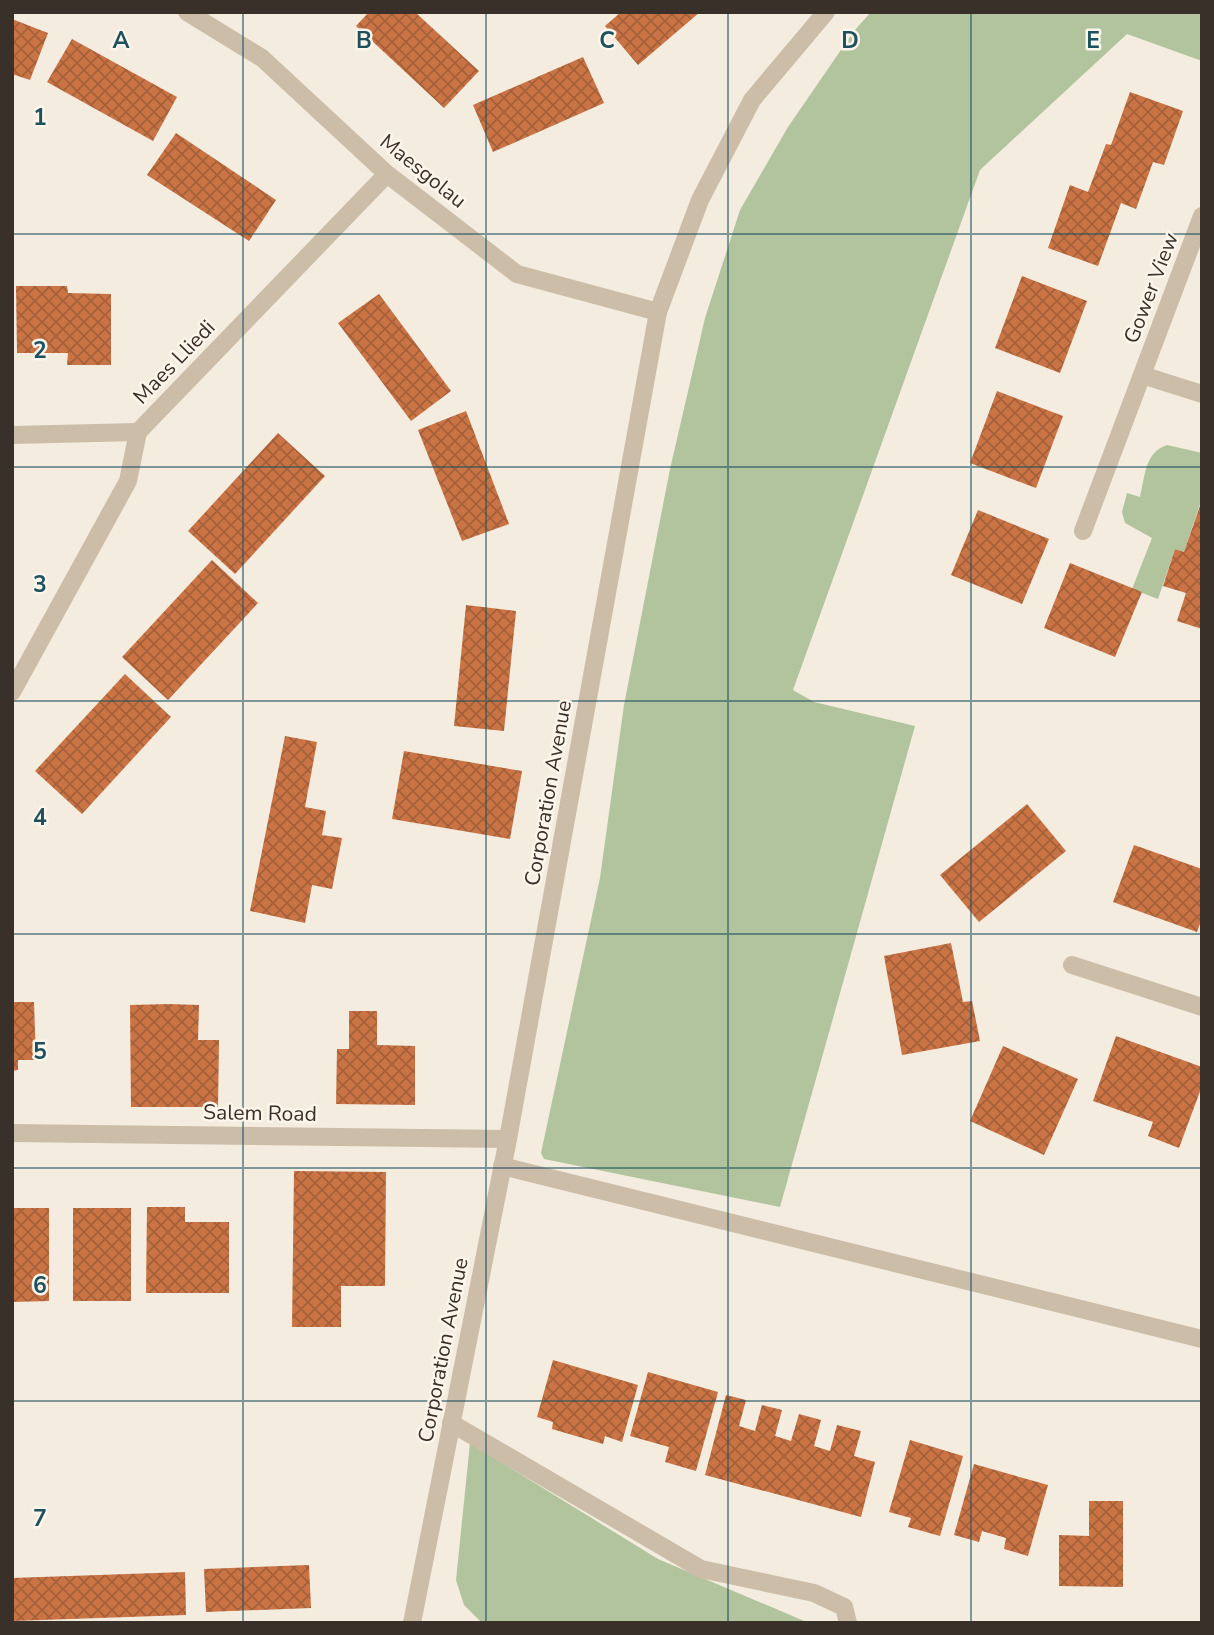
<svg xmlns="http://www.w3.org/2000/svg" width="1214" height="1635" viewBox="0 0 1214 1635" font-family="'Nunito Sans',sans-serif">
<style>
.grass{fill:#b2c49d}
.building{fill:url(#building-cross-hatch)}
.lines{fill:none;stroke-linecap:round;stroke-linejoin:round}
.minor{stroke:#ccbda9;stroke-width:18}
.grid{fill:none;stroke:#1d515d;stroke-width:2;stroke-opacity:0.55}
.labels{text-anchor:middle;stroke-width:5;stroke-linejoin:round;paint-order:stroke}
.street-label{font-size:21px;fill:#393029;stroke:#fbf5eb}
.grid-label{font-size:23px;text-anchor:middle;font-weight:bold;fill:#1d515d;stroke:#fbf5eb;stroke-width:5;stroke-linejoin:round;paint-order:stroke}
</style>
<defs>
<pattern id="building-cross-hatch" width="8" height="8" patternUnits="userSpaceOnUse" patternTransform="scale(1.75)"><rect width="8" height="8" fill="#ca7445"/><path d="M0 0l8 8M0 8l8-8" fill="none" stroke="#a5603a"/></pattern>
</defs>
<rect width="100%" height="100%" fill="#f4ecde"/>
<g class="grass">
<path d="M871,12H1202V61L1127,34L980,170L793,690L814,702L915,726L780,1207L544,1159L541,1153L600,878L624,705L670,469L705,318L740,210L788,127L854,31Z"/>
<path d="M1167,445L1202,453V498L1184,552L1175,549L1158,599L1132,589L1152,538L1125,523L1122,512L1127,493L1140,497C1145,476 1145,452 1167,445Z"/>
<path d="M470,1443L658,1559L809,1623H482L464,1605L456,1580Z"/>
</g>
<g class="building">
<path d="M369,12H415L479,71L444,108L356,26Z"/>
<path d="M621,12H700L638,65L605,26Z"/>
<path d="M12,19L48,33L30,80L12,74Z"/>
<path d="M72,39L177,97L153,141L47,82Z"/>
<path d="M583,57L604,103L493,152L473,105Z"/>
<path d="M1130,92L1183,111L1164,165L1153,162L1136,209L1121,203L1098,266L1048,248L1070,185L1088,192L1106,144L1111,145Z"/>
<path d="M176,133L276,200L249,241L147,175Z"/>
<path d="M1022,276L1087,301L1060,373L995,348Z"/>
<path d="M16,286H67L68,293L111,294V365H67L68,353H17Z"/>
<path d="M379,294L451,391L411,421L338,323Z"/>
<path d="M997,391L1063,416L1036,488L970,463Z"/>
<path d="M466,411L509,524L462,541L418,430Z"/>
<path d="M278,433L325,476L235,574L188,531Z"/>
<path d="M1202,500V629L1177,621L1186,593L1163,586L1175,549L1184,552Z"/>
<path d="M978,510L1049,539L1022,604L951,575Z"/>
<path d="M212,560L258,603L168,700L122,657Z"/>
<path d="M1070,563L1142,592L1115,657L1044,628Z"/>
<path d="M466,605L516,611L504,731L454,726Z"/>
<path d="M125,674L171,717L82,814L35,771Z"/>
<path d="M285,736L317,742L305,807L326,811L322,835L342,838L332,889L312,885L305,923L250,911Z"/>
<path d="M404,751L522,771L510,839L392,819Z"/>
<path d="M1027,804L1066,851L979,922L940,875Z"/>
<path d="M1134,845L1202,869V918L1197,932L1113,902Z"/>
<path d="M951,943L963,1002L972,1001L980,1041L902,1055L884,956Z"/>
<path d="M12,1002H34L36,1060H18V1070L12,1071Z"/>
<path d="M169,1004L199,1005L198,1040H219L218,1107H131L130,1005Z"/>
<path d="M349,1011H377V1045L415,1046V1105L336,1104L337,1049H349Z"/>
<path d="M1116,1036L1202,1067V1086L1179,1148L1148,1136L1153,1122L1093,1101Z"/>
<path d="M1003,1046L1078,1079L1044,1155L970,1121Z"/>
<path d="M294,1171L386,1172L385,1286H341V1327H292Z"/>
<path d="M147,1207H185V1222H229V1293H146Z"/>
<path d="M12,1208H49V1301L12,1302Z"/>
<rect x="73" y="1208" width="58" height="93"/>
<path d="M553,1360L638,1385L622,1442L605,1436L603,1444L552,1429L553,1422L537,1417Z"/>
<path d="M648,1372L718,1392L696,1471L665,1462L669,1447L630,1436Z"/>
<path d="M726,1395L746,1400L739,1426L755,1431L762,1405L782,1410L775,1436L791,1441L799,1414L821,1420L814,1446L830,1451L837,1425L861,1431L854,1456L875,1462L861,1517L705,1475Z"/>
<path d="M910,1440L963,1456L940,1536L908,1527L911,1518L889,1512Z"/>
<path d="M974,1464L1048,1485L1028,1556L1004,1549L1006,1538L982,1531L979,1542L954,1535Z"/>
<path d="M1089,1501H1123V1587L1059,1586V1535L1089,1536Z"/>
<path d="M309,1565L311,1608L206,1612L204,1569Z"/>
<path d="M185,1572L186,1615L12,1621V1578Z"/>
</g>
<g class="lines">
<g class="minor">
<path d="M187,12L262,58L387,174L517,274L658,312"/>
<path d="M1142,375L1202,394"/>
<path d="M12,435L138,432"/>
<path d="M1083,531L1202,216"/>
<path d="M12,692L128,481L138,432L387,174"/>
<path d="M1072,965L1202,1007"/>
<path d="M12,1133L508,1139"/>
<path d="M502,1166L1202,1339"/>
<path d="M451,1423L701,1569L814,1593L844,1607L848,1623"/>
<path d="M412,1623L508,1139L658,312L700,200L752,100L826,12"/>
</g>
</g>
<path class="grid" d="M243,12V1623M486,12V1623M728,12V1623M971,12V1623M12,234H1202M12,467H1202M12,701H1202M12,934H1202M12,1168H1202M12,1401H1202"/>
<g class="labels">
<g class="street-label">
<text transform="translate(423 171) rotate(39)" y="7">Maesgolau</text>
<text transform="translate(1151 288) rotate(-69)" y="7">Gower View</text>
<text transform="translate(174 362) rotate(-46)" y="7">Maes Lliedi</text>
<text transform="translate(548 793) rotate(-80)" y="7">Corporation Avenue</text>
<text transform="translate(260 1113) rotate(1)" y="7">Salem Road</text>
<text transform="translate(443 1350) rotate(-79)" y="7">Corporation Avenue</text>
</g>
</g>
<g class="grid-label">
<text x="121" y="48">A</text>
<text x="364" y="48">B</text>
<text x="607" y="48">C</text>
<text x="850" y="48">D</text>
<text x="1093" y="48">E</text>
<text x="40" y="125">1</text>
<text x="40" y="358">2</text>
<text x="40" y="592">3</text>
<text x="40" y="825">4</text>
<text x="40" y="1059">5</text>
<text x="40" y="1293">6</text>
<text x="40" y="1526">7</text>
</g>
<rect width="1214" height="1635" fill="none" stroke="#393029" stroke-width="28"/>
</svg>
